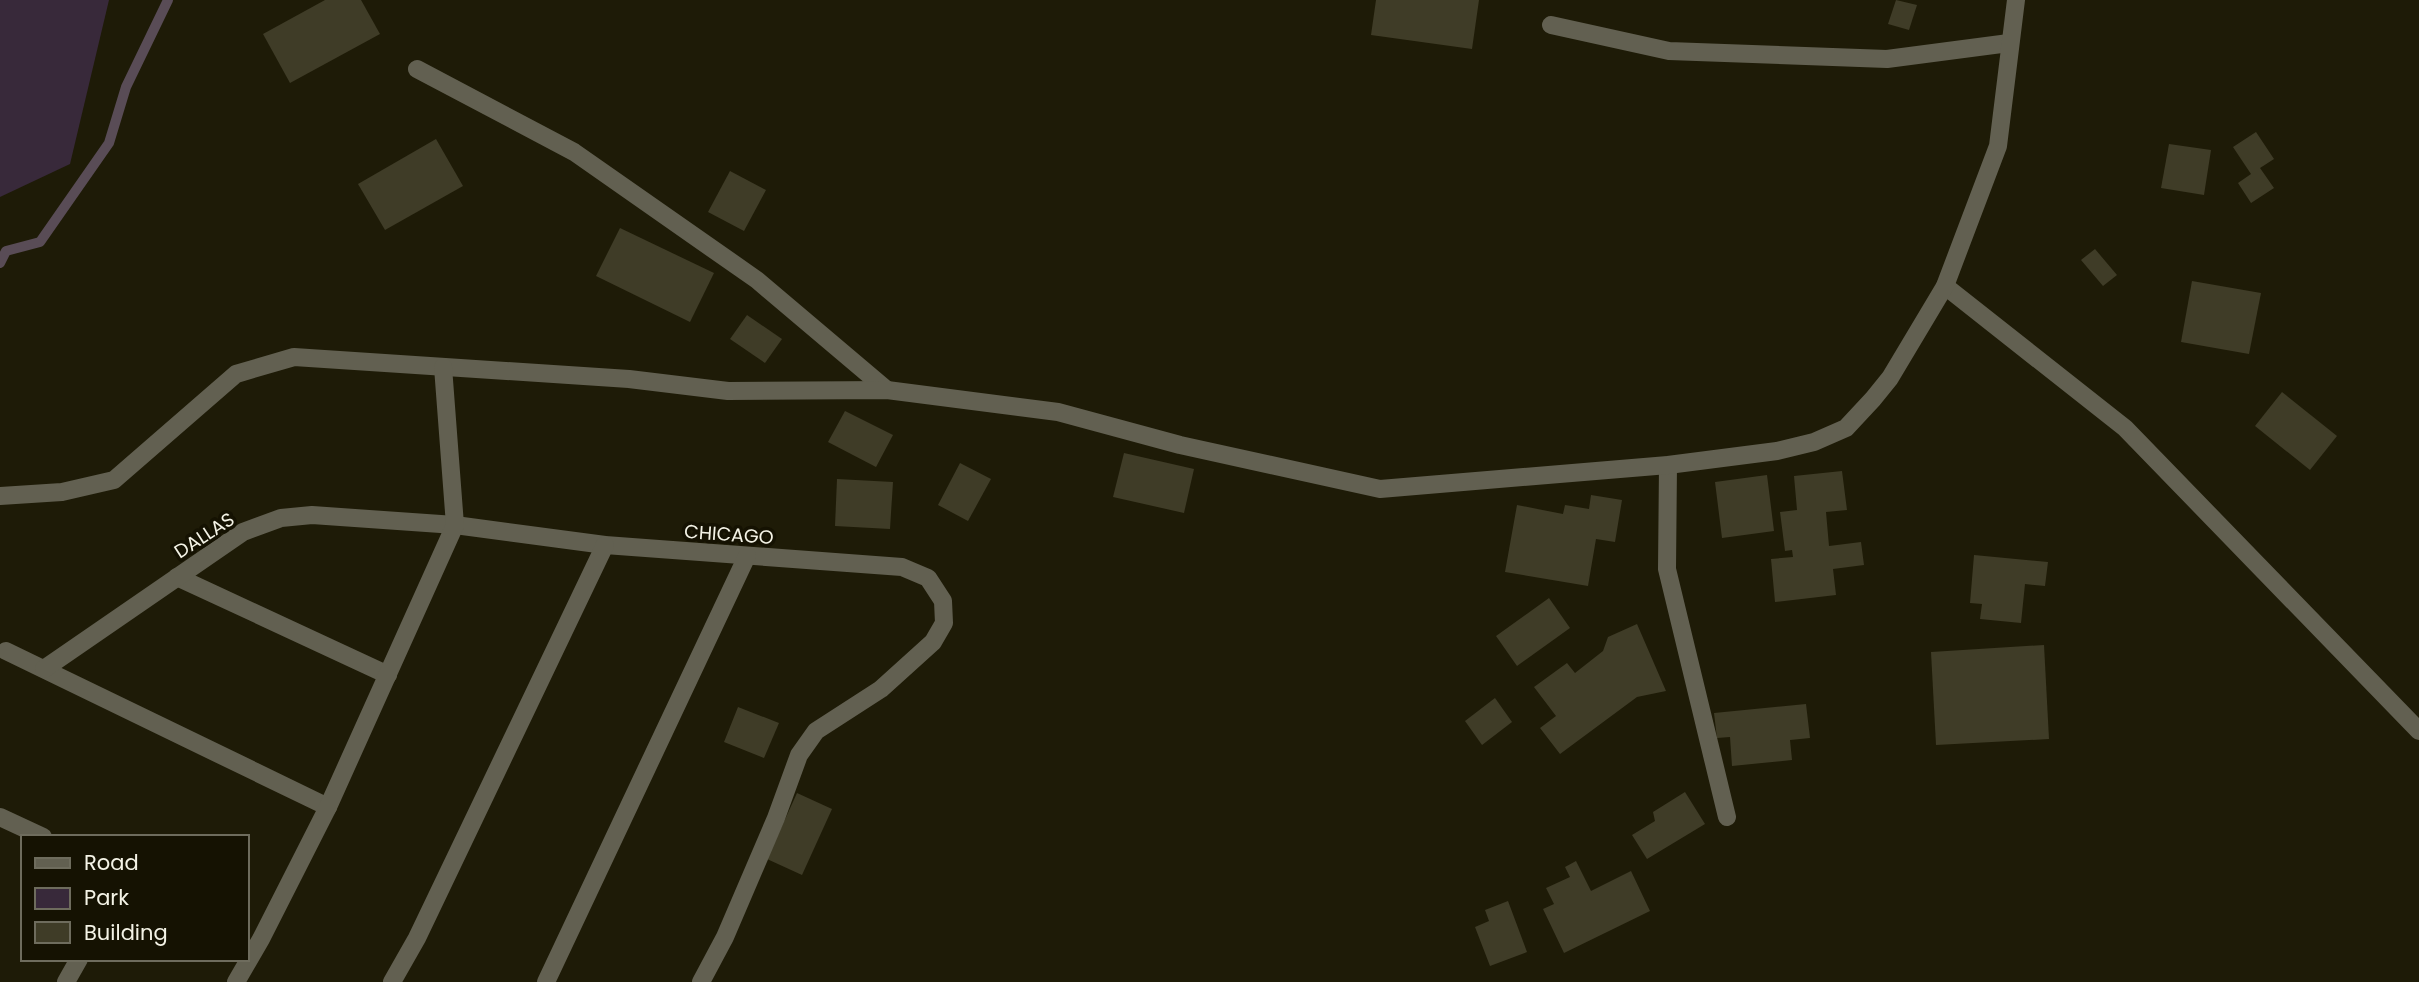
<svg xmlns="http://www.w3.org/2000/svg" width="2419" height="982" viewBox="0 0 2419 982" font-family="Poppins,sans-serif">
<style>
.green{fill:#38293a}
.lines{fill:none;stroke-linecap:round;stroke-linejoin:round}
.stream{stroke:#594c56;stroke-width:10}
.building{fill:#3f3c27}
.minor{stroke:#626051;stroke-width:18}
.labels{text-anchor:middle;stroke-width:7;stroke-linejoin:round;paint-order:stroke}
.street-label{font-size:19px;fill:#f4f3e6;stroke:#151202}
</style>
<rect width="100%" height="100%" fill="#1e1b07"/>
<path class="green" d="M0,0H109L70,164L0,197Z"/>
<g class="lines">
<path class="stream" d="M0,263L6,251L40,242L109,143L126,87L168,0"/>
</g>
<g class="building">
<path d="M325,0H361L380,34L290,83L263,34Z"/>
<path d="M1376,0H1479L1472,49L1371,35Z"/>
<path d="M1896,0L1917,5L1909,30L1888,24Z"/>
<path d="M2256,132L2274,159L2260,168L2274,188L2251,203L2238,183L2251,174L2233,147Z"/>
<path d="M436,139L463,186L385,230L358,184Z"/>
<path d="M2169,144L2211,150L2204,195L2161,188Z"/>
<path d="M730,171L766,190L744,231L708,212Z"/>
<path d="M620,228L714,273L690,322L596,276Z"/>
<path d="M2095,249L2117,275L2103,286L2081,260Z"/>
<path d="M2192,281L2261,293L2249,354L2181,342Z"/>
<path d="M747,315L782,339L765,363L730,339Z"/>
<path d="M2282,392L2337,436L2310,470L2255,426Z"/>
<path d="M845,411L893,435L876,467L828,442Z"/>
<path d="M1124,453L1194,469L1184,513L1113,497Z"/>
<path d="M960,463L991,479L968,521L938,505Z"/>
<path d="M1842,471L1847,510L1826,512L1829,546L1861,542L1864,565L1833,569L1836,595L1775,602L1771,559L1793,557L1792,550L1785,551L1780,512L1797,510L1794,476Z"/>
<path d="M1767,475L1774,531L1722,538L1715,482Z"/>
<path d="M837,479L893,482L890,529L835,526Z"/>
<path d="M1591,495L1622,500L1615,542L1596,539L1588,586L1505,572L1517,505L1563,514L1565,505L1589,509Z"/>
<path d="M1974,555L2048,562L2045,586L2025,584L2021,623L1980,619L1982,604L1970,603Z"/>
<path d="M1549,598L1570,628L1517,666L1496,636Z"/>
<path d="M1637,624L1666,691L1637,697L1560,754L1540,728L1556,716L1534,687L1567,663L1575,673L1603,651L1608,637Z"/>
<path d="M2044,645L2049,739L1936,745L1931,652Z"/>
<path d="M1495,698L1512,722L1482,745L1465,721Z"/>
<path d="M1806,704L1810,738L1790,740L1792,760L1732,766L1730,737L1717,738L1714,713Z"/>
<path d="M738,707L779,723L764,758L724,742Z"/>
<path d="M1685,792L1705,824L1647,859L1632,835L1655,821L1653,812Z"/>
<path d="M797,793L832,809L802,875L767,859Z"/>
<path d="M1576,861L1591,891L1631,871L1650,911L1564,953L1543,909L1554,904L1546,888L1570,877L1565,867Z"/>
<path d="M1508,901L1527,952L1490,966L1475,927L1489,921L1485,910Z"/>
</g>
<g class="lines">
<g class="minor">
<path d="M1551,25L1669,51L1887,59L2009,43"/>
<path d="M417,69L574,152L757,280L887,390"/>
<path d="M1945,286L2125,428L2419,731"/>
<path d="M1668,465L1667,569L1727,817"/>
<path d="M0,496L62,492L114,480L236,374L294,357L629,379L728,391L887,390L1058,412L1180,445L1380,489L1668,465L1777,451L1814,442L1846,428L1873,399L1890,378L1945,286L1998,146L2016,0"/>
<path d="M177,577L388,675"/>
<path d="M6,651L328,807"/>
<path d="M44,669L243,532L281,518L312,515L455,525L605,545L902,567L928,578L943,601L944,623L933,642L881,689L816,731L799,755L776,818L725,937L701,982"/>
<path d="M0,817L43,837"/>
<path d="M66,982L79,959"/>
<path d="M236,982L261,939L328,807L455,525L443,367"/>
<path d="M392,982L417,938L605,545"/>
<path d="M546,982L747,556"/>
</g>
</g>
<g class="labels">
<g class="street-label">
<text transform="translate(729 534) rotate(4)" y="7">CHICAGO</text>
<text transform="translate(204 535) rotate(-33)" y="7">DALLAS</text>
</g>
</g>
<rect x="21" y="835" width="228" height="126" fill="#151202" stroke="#6e6c5d" stroke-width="2"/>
<rect x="35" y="858" width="35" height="10" fill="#626051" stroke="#6e6c5d" stroke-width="2"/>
<text x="84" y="870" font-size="21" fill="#f4f3e6">Road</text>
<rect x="35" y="888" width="35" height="21" fill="#38293a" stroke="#6e6c5d" stroke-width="2"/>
<text x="84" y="905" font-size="21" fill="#f4f3e6">Park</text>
<rect x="35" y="922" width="35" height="21" fill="#3f3c27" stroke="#6e6c5d" stroke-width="2"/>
<text x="84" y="940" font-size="21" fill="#f4f3e6">Building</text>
</svg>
